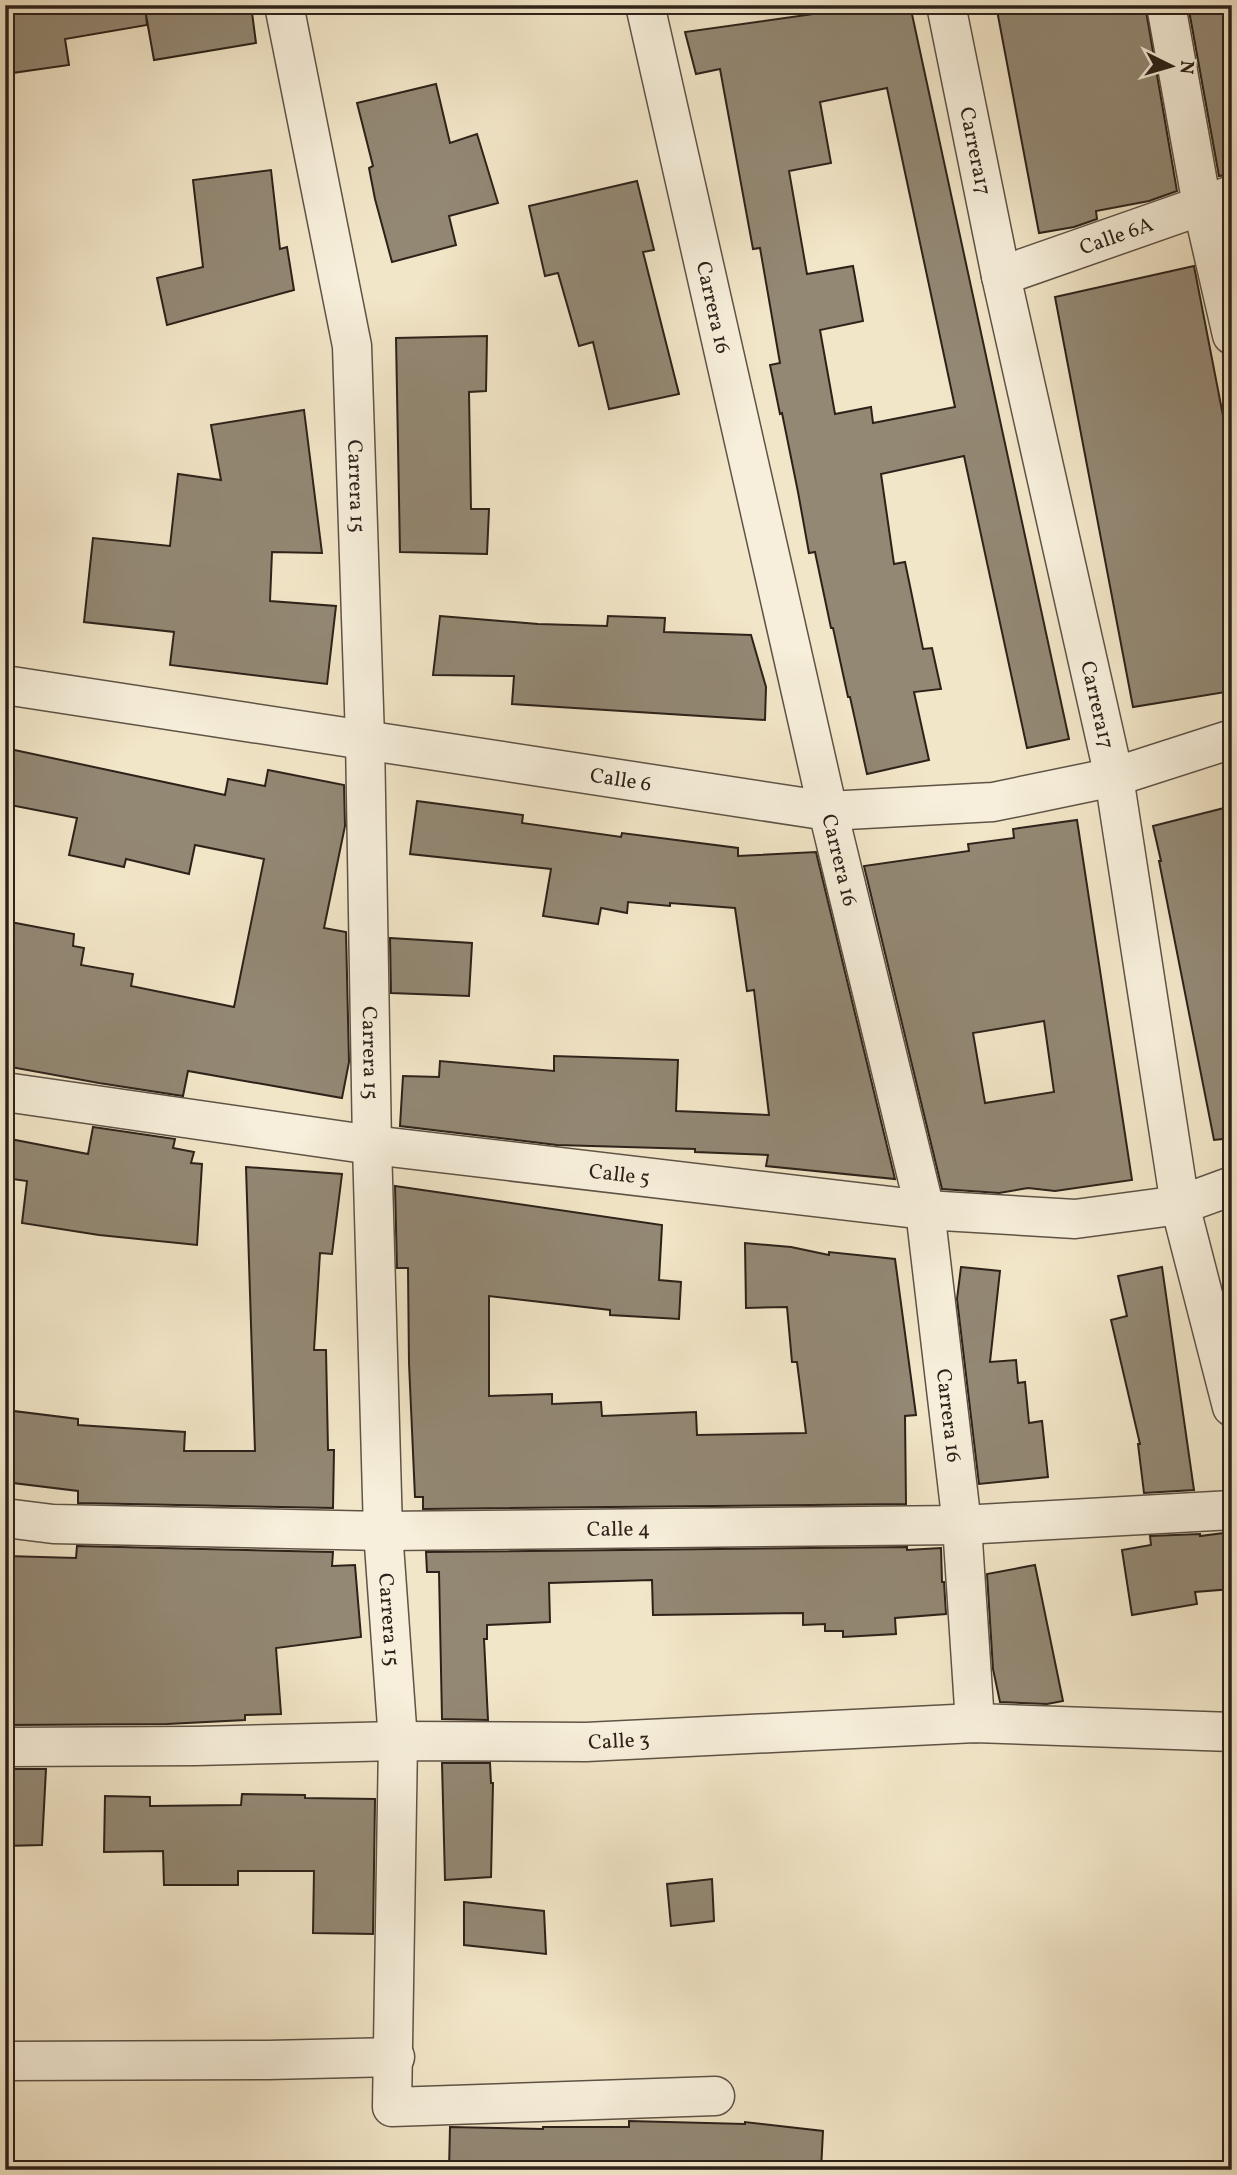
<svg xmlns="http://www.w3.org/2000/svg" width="1237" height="2175" viewBox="0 0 1237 2175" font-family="Vollkorn,serif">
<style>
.building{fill:#938874;stroke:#2d221a;stroke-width:2;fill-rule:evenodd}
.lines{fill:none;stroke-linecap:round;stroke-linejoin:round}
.minor-casing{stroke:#5e5346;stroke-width:41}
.minor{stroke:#f7efdb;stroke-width:38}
.labels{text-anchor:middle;stroke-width:7;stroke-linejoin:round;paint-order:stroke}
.street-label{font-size:21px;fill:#2d221a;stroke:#f7efdb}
</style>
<rect width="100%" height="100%" fill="#f2e6c8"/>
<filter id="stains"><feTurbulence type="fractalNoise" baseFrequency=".00286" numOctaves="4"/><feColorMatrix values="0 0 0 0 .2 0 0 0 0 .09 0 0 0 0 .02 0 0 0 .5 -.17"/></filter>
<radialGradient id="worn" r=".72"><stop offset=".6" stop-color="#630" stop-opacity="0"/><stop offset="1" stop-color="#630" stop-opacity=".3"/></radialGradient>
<g class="building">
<path d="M5,5H251L256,43L154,60L146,15L147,25L65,39L69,65L12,73L5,25Z"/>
<path d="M877,5H910L1069,739L1027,748L964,456L881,474L894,564L905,562L923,649L932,648L941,689L914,692L929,760L867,774L850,697H848L833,628H831L815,552L809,553L798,492L782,413L780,414L770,365L780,363L760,248L753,249L720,69L696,74L685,32ZM887,88L955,407L873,423L871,407L835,414L820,330L863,321L853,266L807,274L789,171L831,163L820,102Z"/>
<path d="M996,5H1145L1177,191L1149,201L1096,211L1097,219L1074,227L1039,233Z"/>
<path d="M1188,5H1232V174L1219,176Z"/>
<path d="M436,84L450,143L477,134L498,203L449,216L456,245L392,262L375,199L369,168L373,166L357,103Z"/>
<path d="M271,170L280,249L287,247L294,290L167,325L157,278L203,267L193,180Z"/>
<path d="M637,181L654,250L643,252L679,394L609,409L593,342L579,346L558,273L545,276L529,206Z"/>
<path d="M1194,266L1232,462V691L1133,707L1055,297Z"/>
<path d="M487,336L486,391L469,392L471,509H489L487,554L400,552L396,338Z"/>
<path d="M304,410L322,553L272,552L270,601L336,606L327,684L170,665L174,632L84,622L93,538L170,546L178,474L221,480L211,425Z"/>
<path d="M440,616L538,624L607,626L608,616L665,618L664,632L751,635L766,687L765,720L512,704L514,676L433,675Z"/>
<path d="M5,748L225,795L228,779L265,786L268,770L344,785L345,826L324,928L346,932L349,1062L342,1098L188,1071L183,1096L99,1083L5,1066V921L74,934L73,946L84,948L81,965L133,974L131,986L234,1007L264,859L195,845L189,874L126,859L124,867L69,855L77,818L5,804Z"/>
<path d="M417,801L523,815L522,823L621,837L622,833L738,848V856L816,852L895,1179L766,1166L768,1155L695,1152V1149L557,1145L400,1126L403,1076L439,1077L440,1061L554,1071V1056L678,1060L676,1111L769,1115L754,990L747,991L735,908L670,903V906L628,902L627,913L601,908L598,924L543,916L551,869L410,854Z"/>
<path d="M1224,808L1232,850V1138L1214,1140L1159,861H1161L1153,826Z"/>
<path d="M1077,820L1132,1180L1055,1191L1028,1188L999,1193L942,1189L864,866L969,851L968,844L1014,838L1013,829ZM1044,1021L1054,1092L985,1103L973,1033Z"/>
<path d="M390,938L472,943L469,996L391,993Z"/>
<path d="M93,1127L175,1139L173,1148L194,1152L191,1163L202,1164L197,1245L99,1235L22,1223L27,1181L5,1178V1138L88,1154Z"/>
<path d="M246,1167L342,1174L332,1254L320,1253L314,1350H326L328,1450H334L333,1508L78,1503V1491L5,1482V1410L78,1419V1425L185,1432L184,1451H255Z"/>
<path d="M395,1186L662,1225L659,1280L681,1282L679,1319L610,1315V1310L489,1296V1396L552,1394V1404L601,1402L602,1416L696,1412L697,1435L806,1433L797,1362H792L787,1307L746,1308L745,1243L791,1247L829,1255V1252L895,1259L916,1415L905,1416L906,1504L423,1509V1497H415L409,1363L408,1268H397Z"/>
<path d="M961,1267L1000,1271L990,1362L1016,1360L1018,1383L1025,1382L1029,1423L1042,1421L1048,1477L979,1484L957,1299Z"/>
<path d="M1162,1267L1194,1490L1144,1493L1138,1444H1140L1111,1320L1127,1316L1118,1276Z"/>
<path d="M1232,1532V1589L1195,1592L1197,1604L1132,1615L1122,1550L1151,1545L1150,1536L1200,1534V1536Z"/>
<path d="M77,1546L333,1552L332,1566L355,1565L361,1637L276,1648L281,1714L245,1715V1720L167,1724L5,1725L7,1556L76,1558Z"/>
<path d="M907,1547V1550L941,1548L942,1582H944L946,1614L895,1618L896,1634L843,1637V1631H825V1624L803,1625V1613L653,1615L652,1580L549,1583L550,1622L487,1625V1639H484L488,1720L442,1719L439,1572H427L426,1552Z"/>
<path d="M1035,1565L1063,1701L1047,1704L1000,1702L993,1669L987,1574Z"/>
<path d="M442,1763H490L491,1783H493L491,1877L445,1880Z"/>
<path d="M5,1769H46L42,1845L5,1846Z"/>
<path d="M242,1794L305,1795V1798L375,1799L373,1934L313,1933L314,1871H238V1885H164L163,1851L104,1852L105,1796L150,1797V1806L241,1805Z"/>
<path d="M712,1879L714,1921L671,1926L667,1884Z"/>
<path d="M464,1902L544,1911L546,1954L464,1945Z"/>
<path d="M629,2121L745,2124V2122L823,2131L821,2170H449L450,2127L543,2129V2127H629Z"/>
</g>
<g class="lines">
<defs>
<g id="minor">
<path id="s1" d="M284,5L352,346L365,738L372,1145L383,1531L398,1741L392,2107L715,2096"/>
<path id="s2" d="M645,5L828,811L925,1210L962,1525L975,1723"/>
<path id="s3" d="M946,5L1001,276L1114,777L1180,1205L1232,1407"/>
<path d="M1166,5L1202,205L1232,335"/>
<path id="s4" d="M1001,276L1232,195"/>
<path id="s5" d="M5,685L828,811L993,802L1114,777L1232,739"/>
<path id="s6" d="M5,1092L372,1145L925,1210L1075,1219L1180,1205L1232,1186"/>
<path id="s7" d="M5,1518L53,1524L383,1531L962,1525L1232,1510"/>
<path id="s8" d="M5,1747L196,1746L398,1741L586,1742L975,1723L1232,1732"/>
<path d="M5,2061L268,2060L395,2057"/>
</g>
</defs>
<use href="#minor" class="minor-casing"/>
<use href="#minor" class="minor"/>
</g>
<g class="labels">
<g class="street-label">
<text dy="7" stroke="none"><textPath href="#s3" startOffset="149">Carrera17</textPath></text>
<text dy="7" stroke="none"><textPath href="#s4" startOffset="122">Calle 6A</textPath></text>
<text dy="7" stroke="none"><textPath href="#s2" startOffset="310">Carrera 16</textPath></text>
<text dy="7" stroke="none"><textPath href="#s1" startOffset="488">Carrera 15</textPath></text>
<text dy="7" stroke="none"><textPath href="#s3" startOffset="716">Carrera17</textPath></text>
<text dy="7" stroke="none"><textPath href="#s5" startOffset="623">Calle 6</textPath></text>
<text dy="7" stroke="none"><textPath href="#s2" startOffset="877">Carrera 16</textPath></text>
<text dy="7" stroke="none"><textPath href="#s1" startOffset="1055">Carrera 15</textPath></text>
<text dy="7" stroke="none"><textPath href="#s6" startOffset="620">Calle 5</textPath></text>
<text dy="7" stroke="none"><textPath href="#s2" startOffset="1444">Carrera 16</textPath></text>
<text dy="7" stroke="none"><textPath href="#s7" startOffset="614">Calle 4</textPath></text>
<text dy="7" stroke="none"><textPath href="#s1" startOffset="1622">Carrera 15</textPath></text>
<text dy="7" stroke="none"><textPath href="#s8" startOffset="614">Calle 3</textPath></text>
</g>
</g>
<rect width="1237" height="2175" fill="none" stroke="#f2e6c8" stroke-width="28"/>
<rect x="7" y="7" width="1223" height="2161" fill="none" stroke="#2d221a" stroke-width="3.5"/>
<rect x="14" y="14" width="1209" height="2147" fill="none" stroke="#2d221a" stroke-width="2"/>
<g transform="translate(1171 66) rotate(95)" stroke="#f7efdb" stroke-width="5" paint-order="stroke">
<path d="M0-5L12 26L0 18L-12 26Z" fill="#2d221a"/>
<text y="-10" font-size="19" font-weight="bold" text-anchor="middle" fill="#2d221a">N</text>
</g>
<rect width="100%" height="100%" filter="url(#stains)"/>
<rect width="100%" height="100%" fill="url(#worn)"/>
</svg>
